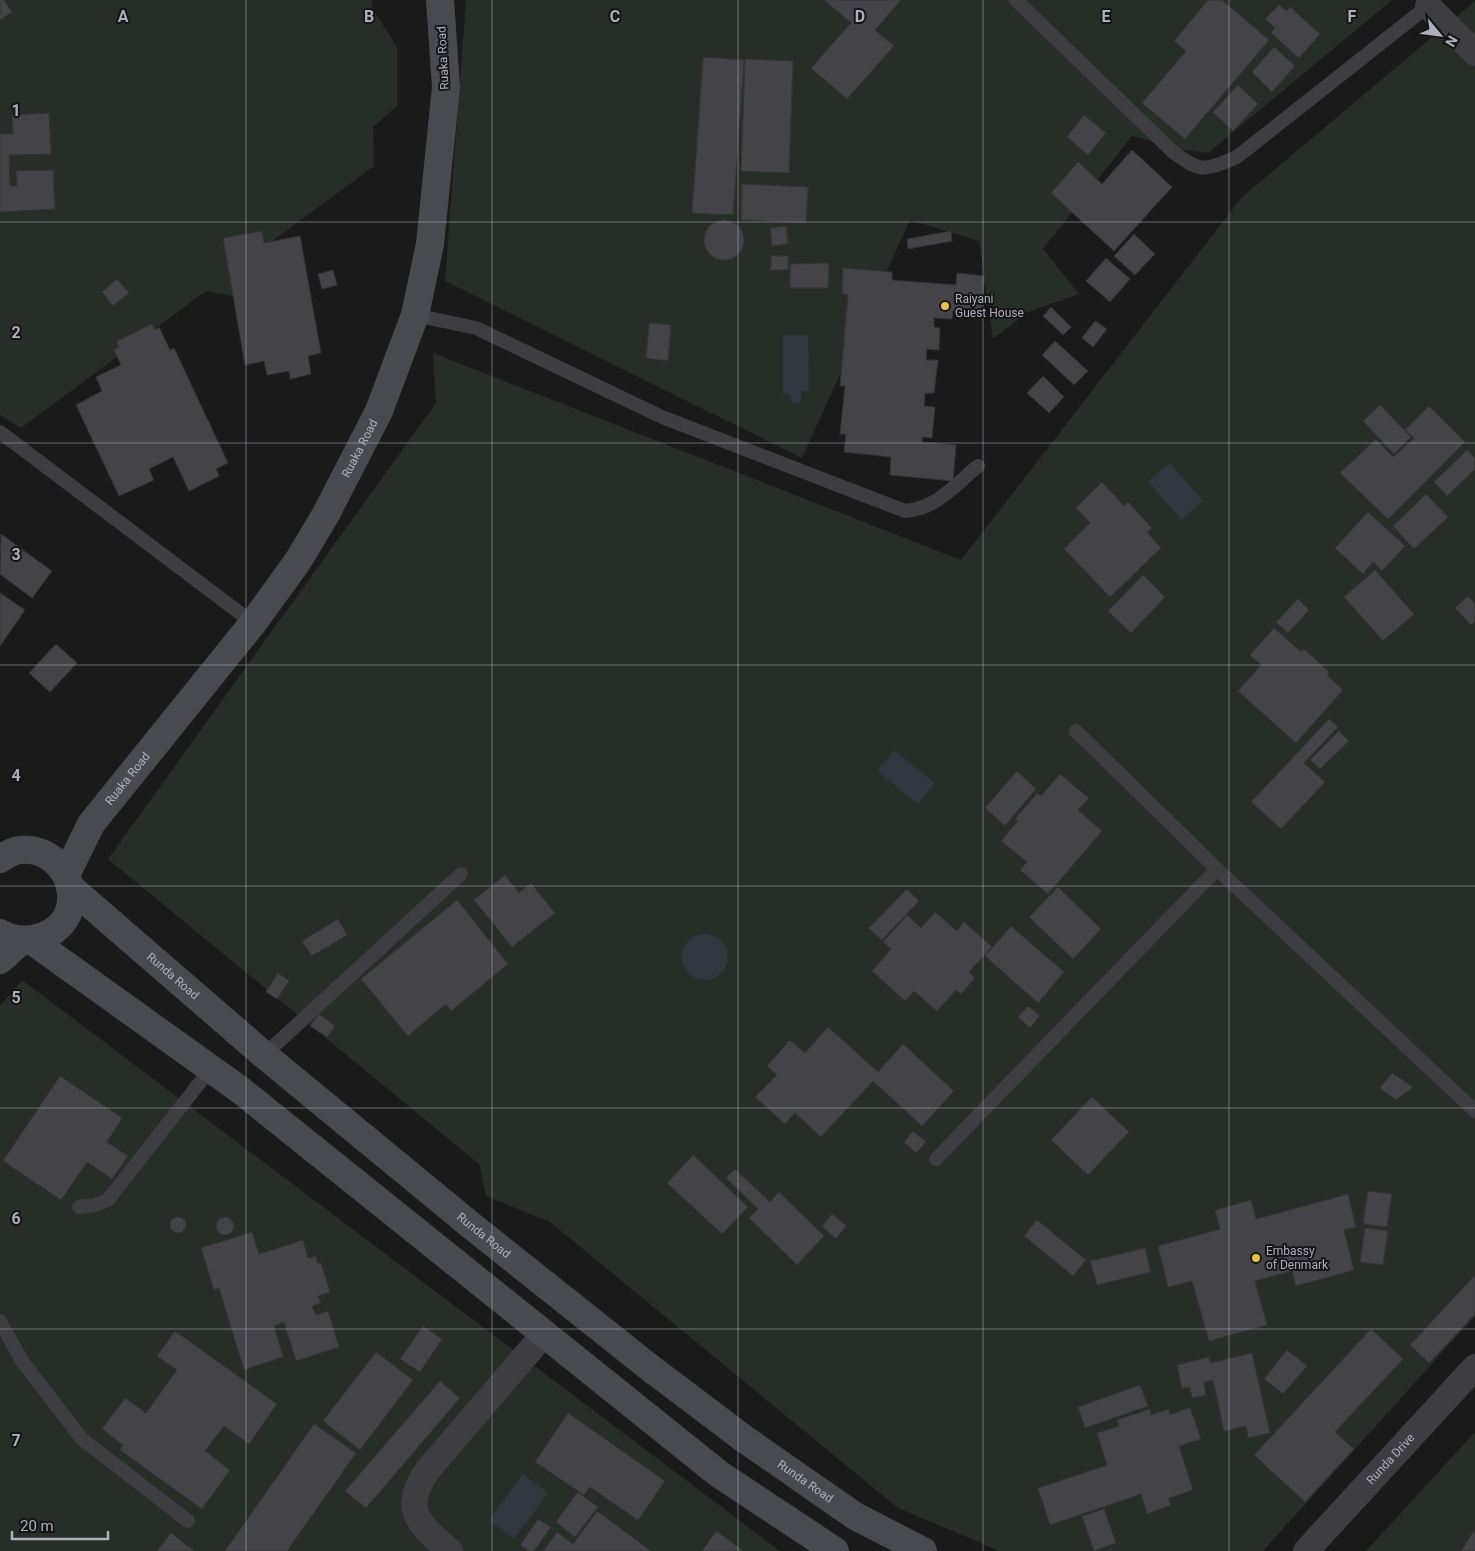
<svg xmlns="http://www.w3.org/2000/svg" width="1475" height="1551" viewBox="0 0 1475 1551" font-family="Roboto,sans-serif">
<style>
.green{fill:#262e27}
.water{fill:#30373f}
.building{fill:#444448;stroke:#343437}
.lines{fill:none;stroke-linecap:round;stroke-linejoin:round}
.lane{stroke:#3d3d42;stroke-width:14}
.street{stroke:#3d3d42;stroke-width:26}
.secondary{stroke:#494a50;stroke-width:28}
.grid{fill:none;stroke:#adafba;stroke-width:1;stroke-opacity:0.55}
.poi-dot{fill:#e4c249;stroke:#151416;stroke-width:2}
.labels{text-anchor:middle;stroke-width:4;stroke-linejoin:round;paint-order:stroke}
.street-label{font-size:12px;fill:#adafba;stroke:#151416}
.poi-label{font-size:12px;fill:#adafba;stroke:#151416;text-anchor:start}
.grid-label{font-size:16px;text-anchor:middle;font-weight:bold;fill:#adafba;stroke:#151416;stroke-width:4;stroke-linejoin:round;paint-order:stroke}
</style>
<rect width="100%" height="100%" fill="#1a1a1b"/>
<g class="green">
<path d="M0,0H372V8L397,47V106L373,127L374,166L232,271L233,296L206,291L21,428L0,415Z"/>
<path d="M466,0H1392L1208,153L1185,150L1132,136L1043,249L1079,294L1028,312L993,339L979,241L910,220L802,458L445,281Z"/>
<path d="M1475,1V1316L1263,1551H1000L898,1508L550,1222L486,1196L479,1164L108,859L436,403L433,353L961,560L1242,197Z"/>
<path d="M22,980L780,1551H0V1006Z"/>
<path d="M1475,1432V1551H1366Z"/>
</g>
<g class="water">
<path d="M783,335H808L809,391H801V403H791L790,394H783Z"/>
<path d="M1170,463L1203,501L1181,520L1148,481Z"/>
<path d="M894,750L935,783L918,804L877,771Z"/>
<circle cx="705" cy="957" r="23"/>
<path d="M523,1474L548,1493L514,1539L489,1520Z"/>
</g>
<g class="building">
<path d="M0,0H4L12,12L0,20Z"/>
<path d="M824,0H901L875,30L894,46L847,99L811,68L851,23Z"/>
<path d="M1208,0H1222L1269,40L1185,139L1142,103L1186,51L1174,41Z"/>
<path d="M1279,5L1287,11L1290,7L1320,34L1299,58L1271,33L1275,28L1265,19Z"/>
<path d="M1274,47L1295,66L1272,92L1252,72Z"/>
<path d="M703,57L744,60L733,215L692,213Z"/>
<path d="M745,59L793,61L789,173L741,171Z"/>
<path d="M1238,85L1258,104L1233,131L1213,112Z"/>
<path d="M49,113L51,154L9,155L10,186H17L16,171L53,170L55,209L0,212V134H13L12,115Z"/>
<path d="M1084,115L1106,133L1088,155L1067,137Z"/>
<path d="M1132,150L1172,187L1114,251L1051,193L1078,162L1102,184Z"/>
<path d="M742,184L808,187L806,223L741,220Z"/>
<circle cx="724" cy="240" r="20"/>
<path d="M786,226L788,244L772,246L770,228Z"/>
<path d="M262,231L264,243L300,236L321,353L308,356L311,374L290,379L289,371L267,375L264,361L245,365L223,238Z"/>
<path d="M951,231L952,241L908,249L907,239Z"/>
<path d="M1134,234L1155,254L1135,275L1114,256Z"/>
<rect x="771" y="256" width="17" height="14"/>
<path d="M1106,258L1130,279L1110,302L1086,281Z"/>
<path d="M829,263L828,288H790V264Z"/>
<path d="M843,268L892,272V280L956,285L957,273L985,276L981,313L953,311L952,319L934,318V327L940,328L939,350L927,349L926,360H938L934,393H925L924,406L935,407L932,438L922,437V442L956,445L953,481L890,475L891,457L844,452L846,434H840L845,386H840L848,295L842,294Z"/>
<path d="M333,270L337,285L322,289L318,274Z"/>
<path d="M117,279L129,293L113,306L102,292Z"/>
<path d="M1051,307L1071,327L1063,335L1043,316Z"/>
<path d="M1095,321L1107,329L1093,347L1082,338Z"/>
<path d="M649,323L671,325L668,361L646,358Z"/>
<path d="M152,324L155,330L159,327L170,350L174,348L228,463L216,469L219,476L189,491L173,457L149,469L154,480L119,496L76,405L102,391L96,377L121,365L114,350L119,347L117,341Z"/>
<path d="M1055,341L1088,371L1074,385L1042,355Z"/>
<path d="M1043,376L1064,397L1049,413L1027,393Z"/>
<path d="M1380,405L1411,437L1394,454L1363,421Z"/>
<path d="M1429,406L1465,442L1388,519L1340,473L1376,439L1393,457L1414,438L1405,430Z"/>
<path d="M1467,450L1475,458V469L1447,496L1434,482Z"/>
<path d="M1102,482L1124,506L1128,502L1152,528L1147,532L1161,548L1110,597L1064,549L1090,523L1076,508Z"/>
<path d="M1426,494L1448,517L1414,549L1393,526Z"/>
<path d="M1368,512L1405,546L1382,571L1373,562L1363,574L1335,548Z"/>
<path d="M1,534L52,571L32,598L0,574Z"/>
<path d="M1375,570L1414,614L1383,641L1344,597Z"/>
<path d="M1143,575L1165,597L1131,633L1108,611Z"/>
<path d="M0,593L25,610L0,646Z"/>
<path d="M1468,596L1475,604V621L1471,625L1455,608Z"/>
<path d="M1298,599L1309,610L1288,633L1276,622Z"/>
<path d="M1274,628L1301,652L1304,649L1329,672L1327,675L1343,690L1296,743L1238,691L1261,665L1250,655Z"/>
<path d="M56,644L77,663L50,692L29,673Z"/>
<path d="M1329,719L1338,727L1304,763L1325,782L1281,829L1251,802Z"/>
<path d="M1339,731L1349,741L1320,769L1310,760Z"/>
<path d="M1017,771L1036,789L1005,826L985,808Z"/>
<path d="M1060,774L1089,798L1078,810L1102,831L1048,894L1020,870L1027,862L1001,841L1018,821L1015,819L1037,793L1041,796Z"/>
<path d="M505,875L519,893L531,883L555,913L512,947L474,900Z"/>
<path d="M1058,887L1101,929L1073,959L1029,917Z"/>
<path d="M907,889L919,901L882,940L869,928Z"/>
<path d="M457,900L508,964L451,1011L446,1004L408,1036L361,979Z"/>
<path d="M935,912L957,931L964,922L992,947L969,972L975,978L961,994L956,990L937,1011L914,991L905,1001L872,971L891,949L883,942L907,915L921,928Z"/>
<path d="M338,919L347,935L312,956L302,941Z"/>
<path d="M1011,926L1064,972L1038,1003L985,956Z"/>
<path d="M278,973L289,981L277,999L266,992Z"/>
<path d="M1028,1006L1040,1016L1030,1028L1018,1017Z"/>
<path d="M319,1014L335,1026L327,1037L310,1026Z"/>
<path d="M828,1027L878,1072L903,1044L954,1091L922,1126L873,1081L821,1137L795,1113L785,1124L755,1097L777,1075L767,1066L790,1040L805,1053Z"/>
<path d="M1392,1073L1413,1087L1396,1100L1380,1088Z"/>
<path d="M60,1076L122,1118L107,1142L128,1156L112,1179L87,1162L61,1200L3,1161Z"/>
<path d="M1092,1097L1129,1132L1088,1175L1051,1140Z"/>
<path d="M913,1131L926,1142L916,1153L904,1142Z"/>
<path d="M693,1155L748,1207L722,1234L667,1183Z"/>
<path d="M735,1169L770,1202L779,1192L824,1236L797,1265L749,1218L758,1209L726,1178Z"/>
<path d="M1368,1191L1392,1194L1387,1227L1363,1224Z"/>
<path d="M1348,1194L1356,1227L1344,1230L1354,1270L1296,1286L1292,1271L1255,1281L1267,1325L1209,1341L1192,1281L1168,1287L1158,1246L1220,1229L1215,1210L1251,1200L1256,1219Z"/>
<path d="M832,1214L846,1226L836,1239L822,1226Z"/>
<circle cx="178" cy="1225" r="8"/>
<circle cx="225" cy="1226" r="9"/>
<path d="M1037,1220L1086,1260L1073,1276L1024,1236Z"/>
<path d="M1365,1228L1388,1231L1383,1265L1360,1262Z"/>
<path d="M252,1232L259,1254L303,1240L308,1258L316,1256L318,1264L321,1263L330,1292L318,1296L321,1303L312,1306L316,1315L328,1311L339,1347L296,1361L284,1322L274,1326L283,1357L244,1370L219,1288L214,1290L201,1248Z"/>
<path d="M1145,1248L1151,1272L1097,1285L1090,1261Z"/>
<path d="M1475,1275V1314L1429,1363L1410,1345Z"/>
<path d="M423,1326L442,1339L420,1372L400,1359Z"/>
<path d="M1371,1329L1403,1359L1335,1432L1354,1449L1305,1502L1254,1455Z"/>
<path d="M175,1331L277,1404L249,1444L224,1426L205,1451L230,1470L202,1509L120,1450L123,1445L102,1429L125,1398L146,1413L177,1370L157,1356Z"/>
<path d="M1287,1350L1307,1366L1283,1394L1264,1379Z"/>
<path d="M376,1352L413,1380L360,1450L323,1421Z"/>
<path d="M1252,1353L1270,1433L1248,1438L1246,1426L1224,1431L1213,1380L1204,1382L1206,1395L1192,1398L1190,1387L1182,1388L1177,1365L1209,1357L1210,1363Z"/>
<path d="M440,1381L460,1398L366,1508L345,1491Z"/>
<path d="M1140,1385L1148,1406L1085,1428L1078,1407Z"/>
<path d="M1190,1407L1201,1439L1179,1446L1193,1490L1169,1498L1171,1505L1147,1514L1141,1494L1050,1525L1038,1488L1107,1465L1097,1433L1119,1426L1117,1420L1150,1409L1151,1415L1169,1409L1170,1415Z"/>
<path d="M568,1413L665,1481L638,1520L590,1487L584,1495L535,1462Z"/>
<path d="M314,1424L356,1453L287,1551H225Z"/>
<path d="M578,1492L598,1507L575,1537L556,1522Z"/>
<path d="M1104,1509L1116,1543L1094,1551L1082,1516Z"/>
<path d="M597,1511L651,1551H543L557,1532L573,1544Z"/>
<path d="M538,1519L551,1527L534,1551H529L520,1545Z"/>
<path d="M1475,1529V1551H1461Z"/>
<path d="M716,1531L744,1551H702Z"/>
<path d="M171,1533L194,1551H157Z"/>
</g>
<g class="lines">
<g class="lane">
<path d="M1016,0L1172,151C1201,173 1204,171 1237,157L1433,2"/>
<path d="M415,315L476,328L662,417L905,511C936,509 955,485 978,466"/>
<path d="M0,432L253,623"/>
<path d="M1076,731L1217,869"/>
<path d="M264,1055L461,874"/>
<path d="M936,1159L1217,869L1475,1111"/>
<path d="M79,1207L95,1205L108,1200L212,1067"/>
<path d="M0,1321L22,1361L82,1439L188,1521"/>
</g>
<g class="street">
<path d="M1428,6L1475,53"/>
<path d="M450,1551C420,1525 400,1510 427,1471L544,1334"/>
<path id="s1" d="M1306,1551L1475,1367"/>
</g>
<g class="secondary">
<path d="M0,859C7,855 13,850 21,850C49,847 73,872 71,901C68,935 26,949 0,933"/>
<path id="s2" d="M66,875L91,824L253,623L298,561L326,514L379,411L415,315L430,244L446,87L440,0"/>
<path id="s3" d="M70,887L264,1055L473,1227L649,1367L743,1438L855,1516L923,1551"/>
<path d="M31,940L239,1089L719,1474L835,1551"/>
<path d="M0,960L21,941"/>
</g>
</g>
<path class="grid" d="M246,0V1551M492,0V1551M738,0V1551M983,0V1551M1229,0V1551M0,222H1475M0,443H1475M0,665H1475M0,886H1475M0,1108H1475M0,1329H1475"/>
<g class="poi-dot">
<circle cx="945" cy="306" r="5"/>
<circle cx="1256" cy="1258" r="5"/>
</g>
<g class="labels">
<g class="street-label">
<text transform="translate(443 58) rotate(-93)" y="4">Ruaka Road</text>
<text dy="4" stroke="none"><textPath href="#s2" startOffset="520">Ruaka Road</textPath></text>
<text dy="4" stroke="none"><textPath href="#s2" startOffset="115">Ruaka Road</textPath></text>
<text dy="4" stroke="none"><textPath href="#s3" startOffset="136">Runda Road</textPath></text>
<text dy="4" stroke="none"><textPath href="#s3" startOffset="541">Runda Road</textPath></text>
<text dy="4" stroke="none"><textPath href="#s1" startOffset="125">Runda Drive</textPath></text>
<text dy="4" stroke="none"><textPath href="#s3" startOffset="946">Runda Road</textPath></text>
</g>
<g class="poi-label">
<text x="955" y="303">Raiyani<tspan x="955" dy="14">Guest House</tspan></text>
<text x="1266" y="1255">Embassy<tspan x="1266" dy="14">of Denmark</tspan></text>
</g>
</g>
<g class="grid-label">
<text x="123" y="22">A</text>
<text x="369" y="22">B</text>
<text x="615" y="22">C</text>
<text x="860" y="22">D</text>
<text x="1106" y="22">E</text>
<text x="1352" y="22">F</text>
<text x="16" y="116">1</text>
<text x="16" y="338">2</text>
<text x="16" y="560">3</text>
<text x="16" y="781">4</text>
<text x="16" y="1003">5</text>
<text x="16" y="1224">6</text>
<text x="16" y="1446">7</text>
</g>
<g transform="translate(1440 35) rotate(119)" stroke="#151416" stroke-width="4" paint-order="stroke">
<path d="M0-4L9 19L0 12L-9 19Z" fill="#adafba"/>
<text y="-8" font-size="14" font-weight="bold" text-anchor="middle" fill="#adafba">N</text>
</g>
<path d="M12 1531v8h96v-8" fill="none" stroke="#adafba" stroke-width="2.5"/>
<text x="20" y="1531" font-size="15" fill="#adafba" stroke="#151416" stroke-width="4" paint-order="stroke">20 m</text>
</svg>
